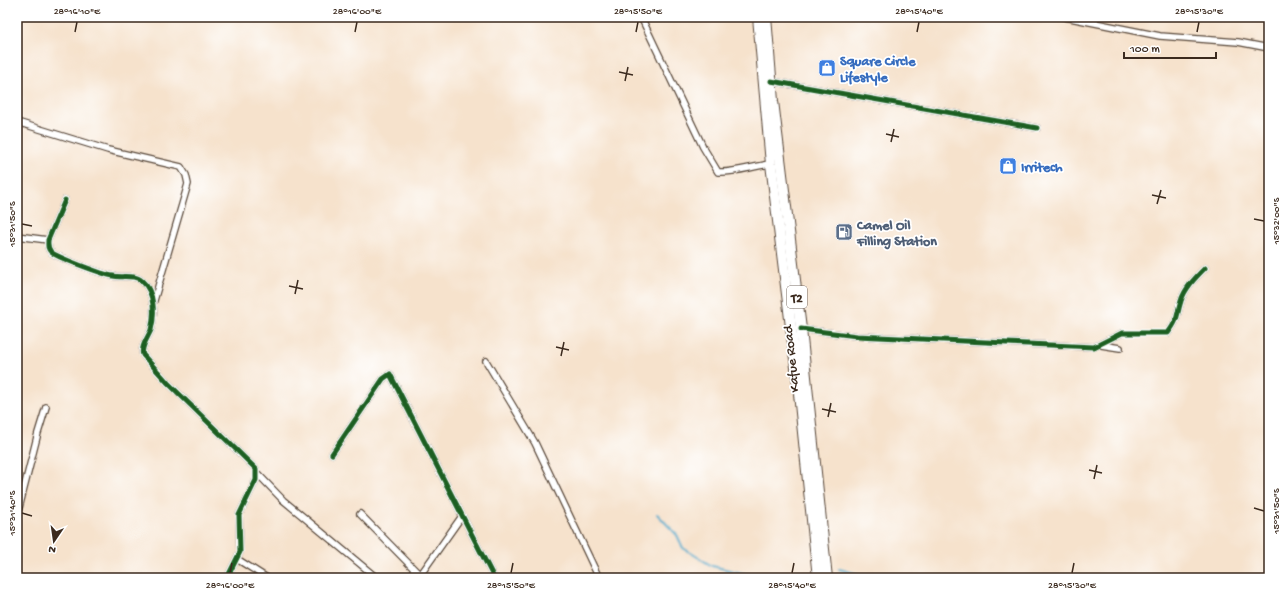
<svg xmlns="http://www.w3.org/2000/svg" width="1286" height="595" viewBox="0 0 1286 595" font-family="'Gochi Hand',sans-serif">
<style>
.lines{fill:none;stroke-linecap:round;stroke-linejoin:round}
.stream{stroke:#4eaacc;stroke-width:2}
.street-casing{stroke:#574638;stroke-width:8}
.highway-casing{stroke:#574638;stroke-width:12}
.street{stroke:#fff;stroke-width:5.5}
.highway{stroke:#fff;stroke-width:10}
.cycleway-casing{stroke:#fff;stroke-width:8}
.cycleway{stroke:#1b5e20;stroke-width:5}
.ticks{fill:none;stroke:#3b2a1e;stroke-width:1.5}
.labels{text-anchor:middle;stroke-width:3.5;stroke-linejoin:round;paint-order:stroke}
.shield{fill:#fff;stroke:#766a62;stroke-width:1}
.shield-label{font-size:13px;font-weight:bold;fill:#3b2a1e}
.shop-label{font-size:14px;font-weight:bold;fill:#366cbe;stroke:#fff;text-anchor:start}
.service-label{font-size:14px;font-weight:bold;fill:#4e5e75;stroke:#fff;text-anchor:start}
.street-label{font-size:14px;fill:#3b2a1e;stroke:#fff}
.neatline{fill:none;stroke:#3b2a1e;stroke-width:1.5}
.ticks-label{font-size:10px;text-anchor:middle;fill:#3b2a1e}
</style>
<rect width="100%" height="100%" fill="#fff"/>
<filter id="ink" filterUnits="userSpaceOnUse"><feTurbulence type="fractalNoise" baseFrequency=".025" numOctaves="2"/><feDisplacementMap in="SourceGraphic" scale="8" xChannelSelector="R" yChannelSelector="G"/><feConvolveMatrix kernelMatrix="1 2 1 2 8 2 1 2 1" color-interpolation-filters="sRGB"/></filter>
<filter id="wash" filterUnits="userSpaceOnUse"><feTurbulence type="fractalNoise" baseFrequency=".012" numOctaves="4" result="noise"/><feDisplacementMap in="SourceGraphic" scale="16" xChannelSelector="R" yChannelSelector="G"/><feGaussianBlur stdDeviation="0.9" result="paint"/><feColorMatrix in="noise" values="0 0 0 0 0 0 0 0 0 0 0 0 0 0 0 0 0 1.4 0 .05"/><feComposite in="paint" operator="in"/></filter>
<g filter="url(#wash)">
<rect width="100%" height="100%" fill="#f6e2cc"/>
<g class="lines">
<g class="stream">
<path d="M657,514L677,535L683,548L712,566L759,577L779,578"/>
<path d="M839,569L869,577L885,578"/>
<path d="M799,578L806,574"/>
<path d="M861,578L868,577"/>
<path d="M1156,578L1162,576L1170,578"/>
</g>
</g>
</g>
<g filter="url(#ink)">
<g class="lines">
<defs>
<g id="street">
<path d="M641,17L703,147L718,172C735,173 753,166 771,164"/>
<path d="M1065,17L1160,36L1238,42L1269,48"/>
<path d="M771,81L1037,128"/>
<path d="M17,122L108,150L181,167L186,175L188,184L153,304"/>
<path d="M65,200L48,240C48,245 47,248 51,252C56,257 105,275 113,276C122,278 135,274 142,281C155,292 155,315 151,330C148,337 140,348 143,355L168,383L256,469V480L239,515L240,552L227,578"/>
<path d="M17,236L48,240"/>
<path d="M801,329L857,336L1094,347L1122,333H1168C1179,318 1176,317 1181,301C1185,288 1195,278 1205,268"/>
<path d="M1101,345L1120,348"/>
<path d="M486,361L535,443L599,578"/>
<path d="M332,454L383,379L390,374L494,578"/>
<path d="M257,473L283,500L377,578"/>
<path d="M360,514L417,572L421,574L462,516"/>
<path d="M17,516L38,433L46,407"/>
<path d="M237,559L267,578"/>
</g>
<g id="highway">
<path d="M758,17L771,164L798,384L818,578"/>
<path d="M766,17L773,101L801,329L827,578"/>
</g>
</defs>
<use href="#street" class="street-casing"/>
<use href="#highway" class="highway-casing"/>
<use href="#street" class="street"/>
<use href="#highway" class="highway"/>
<defs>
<g id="cycleway">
<path d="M771,81L1037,128"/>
<path d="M65,200L48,240C48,245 47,248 51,252C56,257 105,275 113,276C122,278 135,274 142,281C155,292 155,315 151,330C148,337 140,348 143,355L168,383L256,469V480L239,515L240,552L227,578"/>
<path d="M801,329L857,336L1094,347L1122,333H1168C1179,318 1176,317 1181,301C1185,288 1195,278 1205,268"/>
<path d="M332,454L383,379L390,374L494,578"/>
</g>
</defs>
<use href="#cycleway" class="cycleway-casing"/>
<use href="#cycleway" class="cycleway"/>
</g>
</g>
<path class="ticks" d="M75,32L77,22M355,32L357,22M636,32L638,22M917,32L919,22M1197,32L1199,22M619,72L633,75M625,81L628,67M886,134L899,137M891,142L894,129M1152,195L1166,198M1157,204L1161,190M1254,219L1264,221M22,224L32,226M289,286L303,289M295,294L298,280M556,347L569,350M561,356L564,342M822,409L836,412M828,417L831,403M1089,470L1102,473M1094,479L1097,465M1254,508L1264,511M22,513L32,516M230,573L232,563M511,573L513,563M792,573L794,563M1072,573L1074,563"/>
<defs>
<symbol id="shop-square" viewBox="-11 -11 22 22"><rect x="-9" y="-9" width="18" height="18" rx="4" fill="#3f7fe0" stroke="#fff"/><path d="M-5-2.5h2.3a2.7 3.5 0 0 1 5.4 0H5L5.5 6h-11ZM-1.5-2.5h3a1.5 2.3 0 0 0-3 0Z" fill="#fff"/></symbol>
<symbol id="fuel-square" viewBox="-11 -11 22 22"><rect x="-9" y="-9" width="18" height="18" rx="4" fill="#5c6f8a" stroke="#fff"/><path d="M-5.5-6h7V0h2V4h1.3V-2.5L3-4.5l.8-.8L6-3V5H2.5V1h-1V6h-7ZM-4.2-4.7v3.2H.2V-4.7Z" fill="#fff"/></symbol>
</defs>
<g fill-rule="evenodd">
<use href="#shop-square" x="817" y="58" width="20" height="20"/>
<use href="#shop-square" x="998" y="156" width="20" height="20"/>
<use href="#fuel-square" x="834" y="222" width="20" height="20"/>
</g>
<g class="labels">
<rect class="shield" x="787" y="286" width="20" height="22" rx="3"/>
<g class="shield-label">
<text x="797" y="302">T2</text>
</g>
<g class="shop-label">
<text x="840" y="65">Square Circle<tspan x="840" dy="16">Lifestyle</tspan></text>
<text x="1021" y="171">Irritech</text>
</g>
<g class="service-label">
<text x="857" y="229">Camel Oil<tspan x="857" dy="16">Filling Station</tspan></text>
</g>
<g class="street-label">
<text transform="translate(790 359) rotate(-96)" y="5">Kafue Road</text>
</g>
</g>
<rect width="1286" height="595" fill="none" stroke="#fff" stroke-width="44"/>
<g transform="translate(54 541) rotate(193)" stroke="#ffffff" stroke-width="3" paint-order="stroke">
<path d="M0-3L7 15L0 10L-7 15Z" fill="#3b2a1e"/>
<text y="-6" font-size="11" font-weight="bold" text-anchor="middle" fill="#3b2a1e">N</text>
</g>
<path d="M1124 52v6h92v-6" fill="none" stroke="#3b2a1e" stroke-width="2"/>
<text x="1130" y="52" font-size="12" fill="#3b2a1e" stroke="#ffffff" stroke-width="3" paint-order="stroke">100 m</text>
<rect x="22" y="22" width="1242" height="551" class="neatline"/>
<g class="ticks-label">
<text x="77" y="14">28°16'10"E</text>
<text x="357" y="14">28°16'00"E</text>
<text x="638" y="14">28°15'50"E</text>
<text x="919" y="14">28°15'40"E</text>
<text x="1199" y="14">28°15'30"E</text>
<text transform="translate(1275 221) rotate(-90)" y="4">15°32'00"S</text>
<text transform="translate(11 224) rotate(-90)" y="4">15°31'50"S</text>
<text transform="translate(1275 511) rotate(-90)" y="4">15°31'50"S</text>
<text transform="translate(11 513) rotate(-90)" y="4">15°31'40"S</text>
<text x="230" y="588">28°16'00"E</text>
<text x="511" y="588">28°15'50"E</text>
<text x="792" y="588">28°15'40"E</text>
<text x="1072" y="588">28°15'30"E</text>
</g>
</svg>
